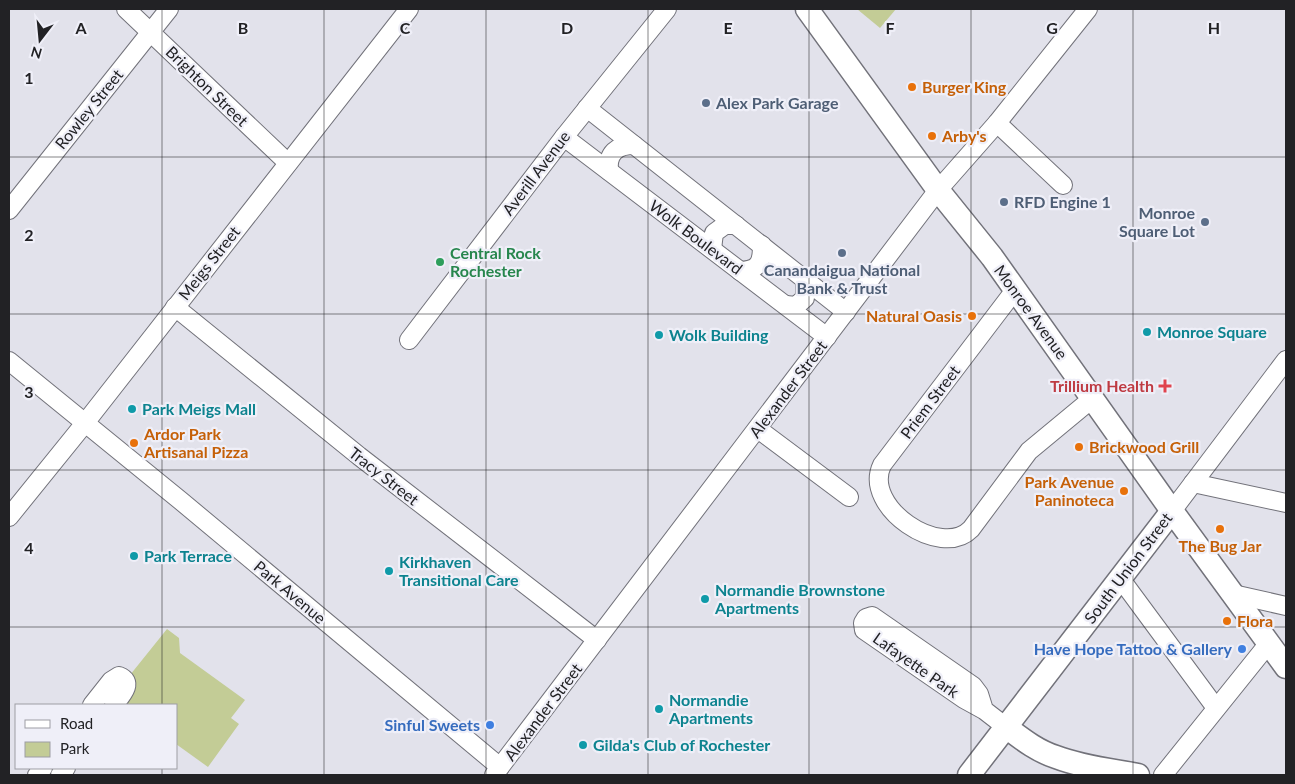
<svg xmlns="http://www.w3.org/2000/svg" width="1295" height="784" viewBox="0 0 1295 784" font-family="Lato,sans-serif">
<style>
.green{fill:#c3cc96}
.lines{fill:none;stroke-linecap:round;stroke-linejoin:round}
.minor-casing{stroke:#72727a;stroke-width:20}
.major-casing{stroke:#72727a;stroke-width:25}
.minor{stroke:#fff;stroke-width:18}
.major{stroke:#fff;stroke-width:22}
.grid{fill:none;stroke:#222225;stroke-width:1;stroke-opacity:0.55}
.food-dot{fill:#e8710a;stroke:#efeff8;stroke-width:2}
.service-dot{fill:#5c6f8a;stroke:#efeff8;stroke-width:2}
.leisure-dot{fill:#2e9e5b;stroke:#efeff8;stroke-width:2}
.culture-dot{fill:#0f9aa8;stroke:#efeff8;stroke-width:2}
.health-dot{fill:#e0444e;stroke:#efeff8;stroke-width:2}
.shop-dot{fill:#3f7fe0;stroke:#efeff8;stroke-width:2}
.labels{text-anchor:middle;stroke-width:4.5;stroke-linejoin:round;paint-order:stroke}
.street-label{font-size:16px;fill:#222225;stroke:#efeff8}
.food-label{font-size:16px;font-weight:bold;fill:#c56008;stroke:#efeff8;text-anchor:start}
.service-label{font-size:16px;font-weight:bold;fill:#4e5e75;stroke:#efeff8;text-anchor:start}
.leisure-label{font-size:16px;font-weight:bold;fill:#27864d;stroke:#efeff8;text-anchor:start}
.culture-label{font-size:16px;font-weight:bold;fill:#0d838f;stroke:#efeff8;text-anchor:start}
.health-label{font-size:16px;font-weight:bold;fill:#be3a42;stroke:#efeff8;text-anchor:end}
.shop-label{font-size:16px;font-weight:bold;fill:#366cbe;stroke:#efeff8;text-anchor:end}
.grid-label{font-size:16px;text-anchor:middle;font-weight:bold;fill:#222225;stroke:#efeff8;stroke-width:4.5;stroke-linejoin:round;paint-order:stroke}
</style>
<rect width="100%" height="100%" fill="#e2e2eb"/>
<g class="green">
<path d="M857,9H896L880,28Z"/>
<path d="M167,629L179,638L180,653L245,700L231,718L239,724L208,767L176,744V705H121L126,680Z"/>
</g>
<g class="lines">
<defs>
<g id="minor">
<path d="M126,9L288,163"/>
<path d="M587,108L846,312"/>
<path d="M997,123L1063,185"/>
<path d="M564,137L827,337"/>
<path d="M609,171C607,153 617,145 634,145"/>
<path d="M9,210L169,9"/>
<path d="M712,249L714,233L725,225H736"/>
<path d="M740,271C759,270 762,263 762,245"/>
<path d="M1015,290L882,465C862,507 941,560 971,529L1029,451L1093,398"/>
<path d="M786,305L796,306L805,298V279"/>
<path d="M175,307L359,456L597,640"/>
<path d="M409,340L564,137L667,9"/>
<path d="M9,361L181,501L500,767"/>
<path d="M758,429L849,497"/>
<path d="M1193,483L1286,503"/>
<path d="M1172,511L1286,360"/>
<path d="M9,517L85,423L409,9"/>
<path d="M1120,578L1216,708"/>
<path d="M1233,594L1286,606"/>
<path d="M92,705L111,681L119,676C135,682 121,696 114,705"/>
<path d="M984,710L979,694L973,686L872,616L866,618L863,623L864,630L964,699L984,710L1006,727"/>
<path d="M37,775L43,768"/>
<path d="M60,775L66,768"/>
<path d="M494,775L938,190L997,123L1088,9"/>
<path d="M1163,775L1269,643"/>
</g>
<g id="major">
<path d="M807,9L938,190L992,257L1172,511L1286,667"/>
<path d="M1006,727C1022,739 1037,751 1056,757C1082,767 1111,770 1138,775"/>
<path d="M969,775L1172,511"/>
</g>
</defs>
<use href="#minor" class="minor-casing"/>
<use href="#major" class="major-casing"/>
<use href="#minor" class="minor"/>
<use href="#major" class="major"/>
</g>
<path class="grid" d="M162,9V705M324,9V775M486,9V775M648,9V775M809,9V775M971,9V775M1133,9V775M9,157H1286M9,314H1286M9,470H1286M9,627H1286M162,768V775"/>
<g class="food-dot">
<circle cx="912" cy="87" r="5"/>
<circle cx="932" cy="136" r="5"/>
<circle cx="972" cy="316" r="5"/>
<circle cx="134" cy="443" r="5"/>
<circle cx="1079" cy="447" r="5"/>
<circle cx="1124" cy="491" r="5"/>
<circle cx="1220" cy="529" r="5"/>
<circle cx="1227" cy="621" r="5"/>
</g>
<g class="service-dot">
<circle cx="706" cy="103" r="5"/>
<circle cx="1004" cy="202" r="5"/>
<circle cx="1205" cy="222" r="5"/>
<circle cx="842" cy="253" r="5"/>
</g>
<circle class="leisure-dot" cx="440" cy="262" r="5"/>
<g class="culture-dot">
<circle cx="1147" cy="332" r="5"/>
<circle cx="659" cy="335" r="5"/>
<circle cx="132" cy="409" r="5"/>
<circle cx="134" cy="556" r="5"/>
<circle cx="389" cy="571" r="5"/>
<circle cx="705" cy="599" r="5"/>
<circle cx="659" cy="709" r="5"/>
<circle cx="583" cy="745" r="5"/>
</g>
<path class="health-dot" d="M1162.5 378.5h5v5h5v5h-5v5h-5v-5h-5v-5h5z"/>
<g class="shop-dot">
<circle cx="1242" cy="649" r="5"/>
<circle cx="490" cy="725" r="5"/>
</g>
<g class="labels">
<g class="street-label">
<text transform="translate(207 86) rotate(44)" y="6">Brighton Street</text>
<text transform="translate(89 109) rotate(-51)" y="6">Rowley Street</text>
<text transform="translate(536 173) rotate(-53)" y="6">Averill Avenue</text>
<text transform="translate(696 237) rotate(37)" y="6">Wolk Boulevard</text>
<text transform="translate(209 263) rotate(-52)" y="6">Meigs Street</text>
<text transform="translate(1031 312) rotate(54)" y="6">Monroe Avenue</text>
<text transform="translate(788 389) rotate(-53)" y="6">Alexander Street</text>
<text transform="translate(930 402) rotate(-53)" y="6">Priem Street</text>
<text transform="translate(384 476) rotate(38)" y="6">Tracy Street</text>
<text transform="translate(1128 568) rotate(-53)" y="6">South Union Street</text>
<text transform="translate(290 592) rotate(40)" y="6">Park Avenue</text>
<text transform="translate(916 665) rotate(35)" y="6">Lafayette Park</text>
<text transform="translate(543 712) rotate(-53)" y="6">Alexander Street</text>
</g>
<g class="food-label">
<text x="922" y="93">Burger King</text>
<text x="942" y="142">Arby's</text>
<text x="962" y="322" text-anchor="end">Natural Oasis</text>
<text x="144" y="440">Ardor Park<tspan x="144" dy="18">Artisanal Pizza</tspan></text>
<text x="1089" y="453">Brickwood Grill</text>
<text x="1114" y="488" text-anchor="end">Park Avenue<tspan x="1114" dy="18">Paninoteca</tspan></text>
<text x="1220" y="552" text-anchor="middle">The Bug Jar</text>
<text x="1237" y="627">Flora</text>
</g>
<g class="service-label">
<text x="716" y="109">Alex Park Garage</text>
<text x="1014" y="208">RFD Engine 1</text>
<text x="1195" y="219" text-anchor="end">Monroe<tspan x="1195" dy="18">Square Lot</tspan></text>
<text x="842" y="276" text-anchor="middle">Canandaigua National<tspan x="842" dy="18">Bank &amp; Trust</tspan></text>
</g>
<g class="leisure-label">
<text x="450" y="259">Central Rock<tspan x="450" dy="18">Rochester</tspan></text>
</g>
<g class="culture-label">
<text x="1157" y="338">Monroe Square</text>
<text x="669" y="341">Wolk Building</text>
<text x="142" y="415">Park Meigs Mall</text>
<text x="144" y="562">Park Terrace</text>
<text x="399" y="568">Kirkhaven<tspan x="399" dy="18">Transitional Care</tspan></text>
<text x="715" y="596">Normandie Brownstone<tspan x="715" dy="18">Apartments</tspan></text>
<text x="669" y="706">Normandie<tspan x="669" dy="18">Apartments</tspan></text>
<text x="593" y="751">Gilda's Club of Rochester</text>
</g>
<g class="health-label">
<text x="1154" y="392">Trillium Health</text>
</g>
<g class="shop-label">
<text x="1232" y="655">Have Hope Tattoo &amp; Gallery</text>
<text x="480" y="731">Sinful Sweets</text>
</g>
</g>
<g class="grid-label">
<text x="81" y="34">A</text>
<text x="243" y="34">B</text>
<text x="405" y="34">C</text>
<text x="567" y="34">D</text>
<text x="728" y="34">E</text>
<text x="890" y="34">F</text>
<text x="1052" y="34">G</text>
<text x="1214" y="34">H</text>
<text x="29" y="84">1</text>
<text x="29" y="241">2</text>
<text x="29" y="398">3</text>
<text x="29" y="554">4</text>
</g>
<rect width="1295" height="784" fill="none" stroke="#222225" stroke-width="20"/>
<rect x="15" y="704" width="162" height="65" fill="#efeff8" stroke="#9d9da4"/>
<rect x="25" y="720" width="25" height="8" fill="#ffffff" stroke="#9d9da4"/>
<text x="60" y="729" font-size="15" fill="#222225">Road</text>
<rect x="25" y="742" width="25" height="15" fill="#c3cc96" stroke="#9d9da4"/>
<text x="60" y="754" font-size="15" fill="#222225">Park</text>
<g transform="translate(40 40) rotate(196)" stroke="#efeff8" stroke-width="4" paint-order="stroke">
<path d="M0-4L9 19L0 12L-9 19Z" fill="#222225"/>
<text y="-8" font-size="14" font-weight="bold" text-anchor="middle" fill="#222225">N</text>
</g>
</svg>
